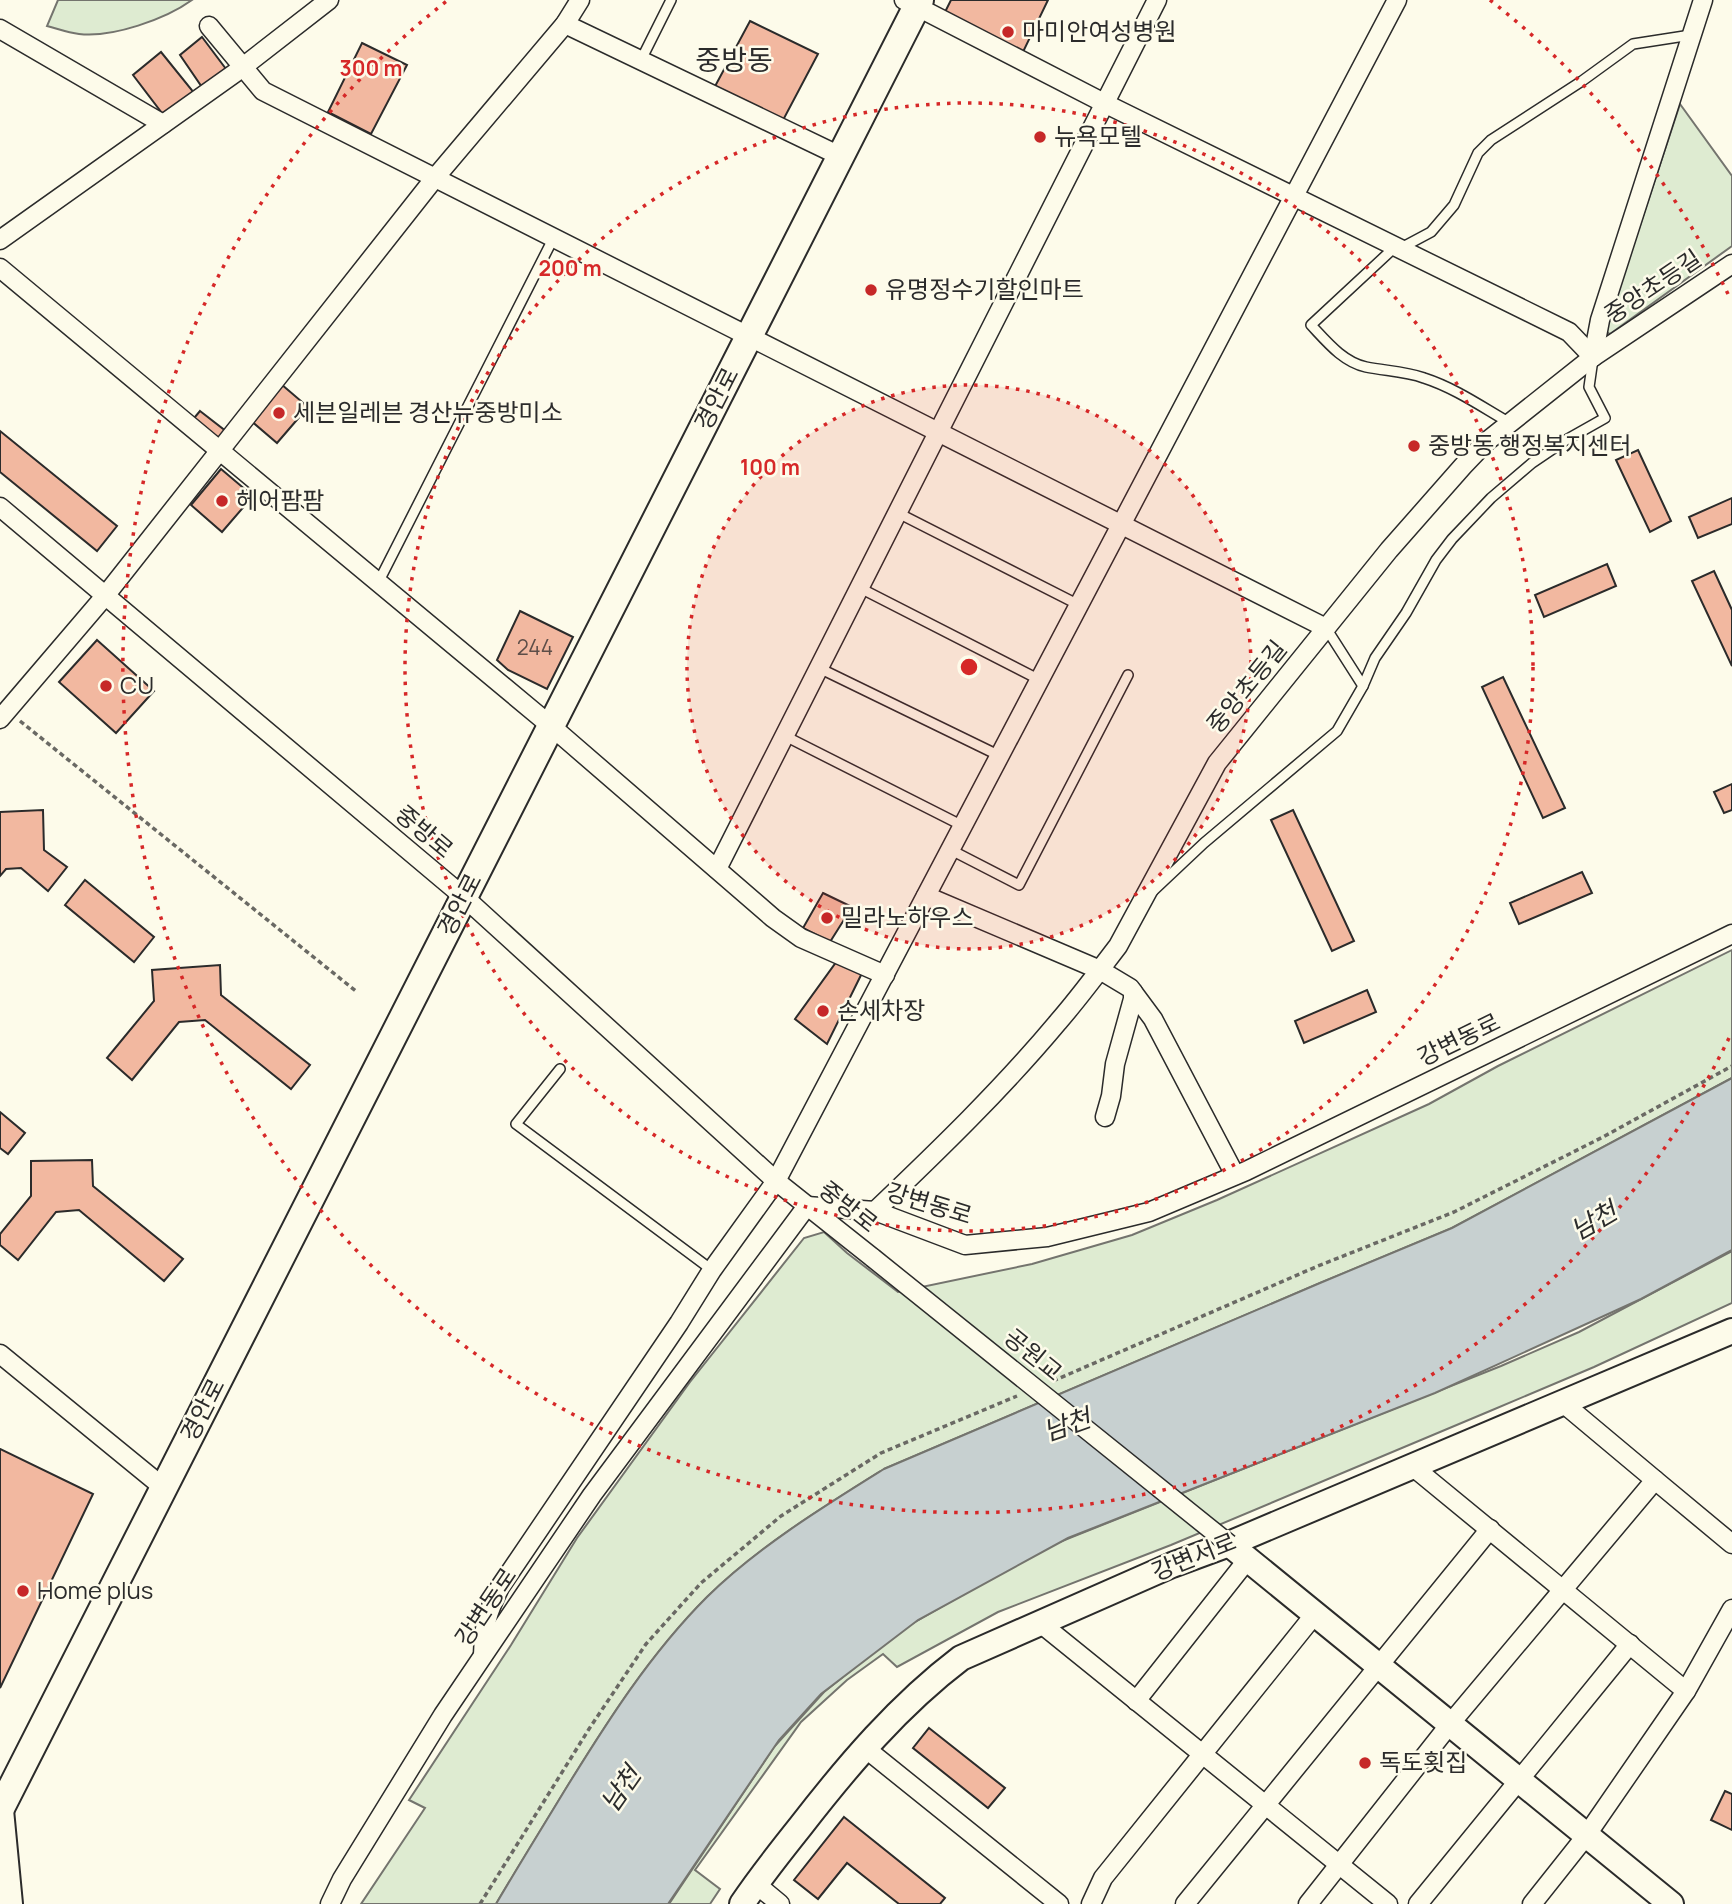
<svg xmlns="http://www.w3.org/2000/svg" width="1732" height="1904" viewBox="0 0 1732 1904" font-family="Manrope,'Noto Sans KR',sans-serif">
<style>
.green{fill:#deebd1;stroke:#74746e;stroke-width:2}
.water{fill:#c7d0d0;stroke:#74746e;stroke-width:2}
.building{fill:#f2b8a0;stroke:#2b2b2b;stroke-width:2}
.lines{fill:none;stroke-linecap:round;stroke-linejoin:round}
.lane-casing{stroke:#2b2b2b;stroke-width:12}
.street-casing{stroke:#2b2b2b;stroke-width:21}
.secondary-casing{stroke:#2b2b2b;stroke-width:28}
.primary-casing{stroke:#2b2b2b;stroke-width:30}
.path{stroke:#6a6964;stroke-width:3.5;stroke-dasharray:5 3.5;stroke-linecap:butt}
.lane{stroke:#fdfbea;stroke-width:9}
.street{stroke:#fdfbea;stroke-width:18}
.secondary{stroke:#fdfbea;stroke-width:24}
.primary{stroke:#fdfbea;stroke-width:26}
.street-bridge-casing{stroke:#2b2b2b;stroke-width:21;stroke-linecap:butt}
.street-bridge{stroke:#fdfbea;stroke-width:18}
.ring{fill:none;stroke:#d62828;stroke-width:3.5;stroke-dasharray:3.5 7}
.poi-dot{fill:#c62828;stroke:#fdfbea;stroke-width:2.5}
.labels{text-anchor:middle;stroke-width:5;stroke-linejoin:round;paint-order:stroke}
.number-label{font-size:21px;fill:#5d4e48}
.poi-label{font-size:24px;fill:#2b2b2b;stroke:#fdfbea;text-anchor:start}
.street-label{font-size:24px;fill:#2b2b2b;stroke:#fdfbea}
.water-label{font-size:26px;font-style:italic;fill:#2b2b2b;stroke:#fdfbea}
.quarter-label{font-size:28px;fill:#2b2b2b;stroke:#fdfbea}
.centre{fill:#d62828;stroke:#fdfbea;stroke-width:3.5}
.ring-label{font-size:21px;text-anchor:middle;font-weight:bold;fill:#d62828;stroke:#fdfbea;stroke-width:5;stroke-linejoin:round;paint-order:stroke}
</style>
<rect width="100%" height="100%" fill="#fdfbea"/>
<g class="green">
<path d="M58,0H192C166,19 112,38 79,34C69,33 58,29 47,26Z"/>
<path d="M1680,104L1732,176V246L1610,334L1605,331Z"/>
<path d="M1732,950V1078L1452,1228L1320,1283L884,1469C823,1507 758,1547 707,1597C650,1654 607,1722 565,1790C542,1828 519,1865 496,1904H361L425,1808L409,1800L511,1645L577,1538L690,1382L804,1238L824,1232L847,1253L898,1292L1032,1264L1132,1235L1217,1200L1429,1104L1498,1066Z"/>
<path d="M1732,1251V1303L1594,1367L1490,1411L1171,1545L998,1612L897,1667L883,1654L847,1680L801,1722L695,1870L720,1889L710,1904H669L774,1747L824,1692L903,1629L1042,1549L1501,1366L1579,1332Z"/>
</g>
<path class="water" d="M1732,1078V1250L1641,1299L1435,1393L1068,1538L918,1620L821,1694L779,1740L668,1904H496C519,1865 542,1828 565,1790C607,1722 650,1654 707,1597C758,1547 823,1507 884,1469L1320,1283L1452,1228Z"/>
<g class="building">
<path d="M951,0H1048L1023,52L945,12Z"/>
<path d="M750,21L818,54L781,124L713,90Z"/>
<path d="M202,37L229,73L204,90L180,55Z"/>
<path d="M362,43L407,65L371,134L328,112Z"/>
<path d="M161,52L195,94L165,117L133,75Z"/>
<path d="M281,384L308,407L277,443L250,420Z"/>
<path d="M200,411L227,432L216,446L189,424Z"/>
<path d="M0,431L117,526L97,551L0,472Z"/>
<path d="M1638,450L1671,521L1650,532L1616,460Z"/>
<path d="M221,469L253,496L222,532L191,505Z"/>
<path d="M1732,498V524L1698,538L1689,517Z"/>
<path d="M1607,564L1616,586L1544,617L1535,595Z"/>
<path d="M1714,571L1732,610V666L1692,581Z"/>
<path d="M520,611L573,637L547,689L508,670L497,660Z"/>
<path d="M97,640L154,691L116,733L59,682Z"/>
<path d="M1503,677L1565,808L1543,818L1482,687Z"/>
<path d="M1732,784V810L1724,813L1714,792Z"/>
<path d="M43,810L44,850L67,867L48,891L21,868L6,869L0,876V812Z"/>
<path d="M1293,810L1354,941L1332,951L1271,820Z"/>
<path d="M1582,872L1592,893L1519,924L1510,903Z"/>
<path d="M85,880L154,937L134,962L65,905Z"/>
<path d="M823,893L852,907L830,942L803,928Z"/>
<path d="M837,961L864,969L827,1044L795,1019Z"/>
<path d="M220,965L221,995L310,1065L291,1089L205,1020L179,1022L132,1080L107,1058L154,1001L152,970Z"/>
<path d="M1367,990L1376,1012L1304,1043L1295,1021Z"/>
<path d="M0,1112L25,1133L8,1154L0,1148Z"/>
<path d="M92,1160L93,1186L183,1259L164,1281L79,1210L56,1212L18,1260L0,1245V1234L31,1196V1161Z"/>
<path d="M0,1449L93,1494L0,1688Z"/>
<path d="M929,1728L1005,1788L988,1808L913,1748Z"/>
<path d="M1725,1791L1732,1794V1830L1711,1820Z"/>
<path d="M844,1817L945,1898L940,1904H899L847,1863L818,1899L794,1880Z"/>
</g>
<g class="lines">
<defs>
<g id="lane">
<path d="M641,60L671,0"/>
<path d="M1396,246L1311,325C1327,342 1343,362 1366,367C1385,371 1405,371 1424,378C1455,388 1482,407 1510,423"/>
<path d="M1401,248L1431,232L1454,205L1478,153L1491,140L1582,81L1633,44L1691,35"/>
<path d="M898,513L1079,605"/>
<path d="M379,581L554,237"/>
<path d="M860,588L1040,680"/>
<path d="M1326,628L1363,686"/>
<path d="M819,668L1000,756"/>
<path d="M785,736L963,826"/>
<path d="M951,850L1019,885L1128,675"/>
<path d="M1153,891L1204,843L1337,731L1363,686L1375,658L1406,613L1436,560L1452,539L1491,498L1532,463L1566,440L1605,418L1589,387L1593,359"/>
<path d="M560,1069L516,1124L712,1270"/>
</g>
<g id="street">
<path d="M904,0L1106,104L1569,332L1593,357"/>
<path d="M565,24L840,156"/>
<path d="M209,26L263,91L1326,628"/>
<path d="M0,29L163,124"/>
<path d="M0,240L235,73L329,0"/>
<path d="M0,268L551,726L773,918L801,938L885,975"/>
<path d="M1593,357L1600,320L1703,0"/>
<path d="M0,507L464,897L776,1181L873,1258"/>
<path d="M0,719L105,596L434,179L565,24L580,0"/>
<path d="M717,869L1157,0"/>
<path d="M926,896L1100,970L1130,988L1133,992V999L1115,1064L1111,1096L1105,1117"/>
<path d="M1133,992L1153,1019L1235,1175"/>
<path d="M875,1211C939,1150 1002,1089 1058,1022C1079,998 1098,972 1118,946L1217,763L1389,550L1463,466L1486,442L1593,357L1732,264"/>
<path d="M0,1354L164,1488"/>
<path d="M1412,1466L1686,1691"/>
<path d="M1655,1480L1732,1544"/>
<path d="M1039,1622L1388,1904"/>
<path d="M483,1655C484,1625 486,1615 500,1587L679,1323L712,1270L776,1181L1397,0"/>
<path d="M1136,1701L1248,1559"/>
<path d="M865,1748L1059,1904"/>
<path d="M756,1884L780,1904"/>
<path d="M330,1904L342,1879L443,1715L592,1495L807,1206L875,1211L965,1245L1047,1237L1149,1212L1246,1171L1732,934"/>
<path d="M1091,1904L1103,1878L1315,1614"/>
<path d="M1185,1904L1490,1529"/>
<path d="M1308,1904L1450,1724L1655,1480L1563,1403"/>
<path d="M1418,1904L1630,1644"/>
<path d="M1532,1904L1586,1836L1686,1691L1732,1609"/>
</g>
<g id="secondary">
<path d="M1229,1544L1671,1904"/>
<path d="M742,1904C760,1877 780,1852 800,1827C848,1765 899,1705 961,1658L1172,1565L1229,1544L1732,1331"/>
</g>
<g id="primary">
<path d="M0,1810L920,0"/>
<path d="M0,1810L9,1904"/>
</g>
</defs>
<use href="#lane" class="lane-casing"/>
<use href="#street" class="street-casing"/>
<use href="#secondary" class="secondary-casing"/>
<use href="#primary" class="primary-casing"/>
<g class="path">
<path d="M20,721L357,992"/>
<path d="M1053,1381L1318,1266L1454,1212L1603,1137L1732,1066"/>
<path d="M480,1904L589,1729L646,1644L701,1583L781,1516L881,1453L1017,1396"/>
</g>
<use href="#lane" class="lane"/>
<use href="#street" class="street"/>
<use href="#secondary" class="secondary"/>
<use href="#primary" class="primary"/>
<defs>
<path id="street-bridge" d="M873,1258L1229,1544"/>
</defs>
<use href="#street-bridge" class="street-bridge-casing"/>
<use href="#street-bridge" class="street-bridge"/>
</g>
<circle cx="969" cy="667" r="282" fill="#d62828" fill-opacity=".12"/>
<g class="ring">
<circle cx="969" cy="667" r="282"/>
<circle cx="969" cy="667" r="564"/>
<path d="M1729 1038A846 846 0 1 1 448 0M1490 0A846 846 0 0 1 1729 296"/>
</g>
<g class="poi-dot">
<circle cx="1008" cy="32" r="7"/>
<circle cx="1040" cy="137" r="7"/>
<circle cx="871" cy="290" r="7"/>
<circle cx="279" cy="413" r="7"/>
<circle cx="1414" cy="446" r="7"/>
<circle cx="222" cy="501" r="7"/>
<circle cx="106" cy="686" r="7"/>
<circle cx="827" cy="918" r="7"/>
<circle cx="823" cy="1011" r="7"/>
<circle cx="23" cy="1591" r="7"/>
<circle cx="1365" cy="1763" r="7"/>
</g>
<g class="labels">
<g class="number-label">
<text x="535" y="655">244</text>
</g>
<g class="poi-label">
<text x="1022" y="40">마미안여성병원</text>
<text x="1054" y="145">뉴욕모텔</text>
<text x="885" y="298">유명정수기할인마트</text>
<text x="293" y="421">세븐일레븐 경산뉴중방미소</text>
<text x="1428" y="454">중방동 행정복지센터</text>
<text x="236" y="509">헤어팜팜</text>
<text x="120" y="694">CU</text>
<text x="841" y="926">밀라노하우스</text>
<text x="837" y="1019">손세차장</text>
<text x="37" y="1599">Home plus</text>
<text x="1379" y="1771">독도횟집</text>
</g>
<g class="street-label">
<text transform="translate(1653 287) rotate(-34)" y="8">중앙초등길</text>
<text transform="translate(717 399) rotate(-63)" y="8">경안로</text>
<text transform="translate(1247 687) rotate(-51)" y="8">중앙초등길</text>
<text transform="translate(424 832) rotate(40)" y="8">중방로</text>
<text transform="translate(460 905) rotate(-63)" y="8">경안로</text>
<text transform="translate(1459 1040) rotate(-26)" y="8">강변동로</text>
<text transform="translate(929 1204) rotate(17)" y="8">강변동로</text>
<text transform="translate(848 1207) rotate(38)" y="8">중방로</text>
<text transform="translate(1033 1355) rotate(39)" y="8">공원교</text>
<text transform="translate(203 1410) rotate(-63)" y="8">경안로</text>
<text transform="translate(1194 1557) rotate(-22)" y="8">강변서로</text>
<text transform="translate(486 1607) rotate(-56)" y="8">강변동로</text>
</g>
<g class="water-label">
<text transform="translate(1594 1221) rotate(-30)" y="9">남천</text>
<text transform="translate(1067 1425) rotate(-19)" y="9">남천</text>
<text transform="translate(621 1789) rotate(-55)" y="9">남천</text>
</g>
<g class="quarter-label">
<text x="734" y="70">중방동</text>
</g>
</g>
<circle cx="969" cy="667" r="10" class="centre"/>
<g class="ring-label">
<text x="371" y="76">300 m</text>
<text x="570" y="276">200 m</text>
<text x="770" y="475">100 m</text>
</g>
</svg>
